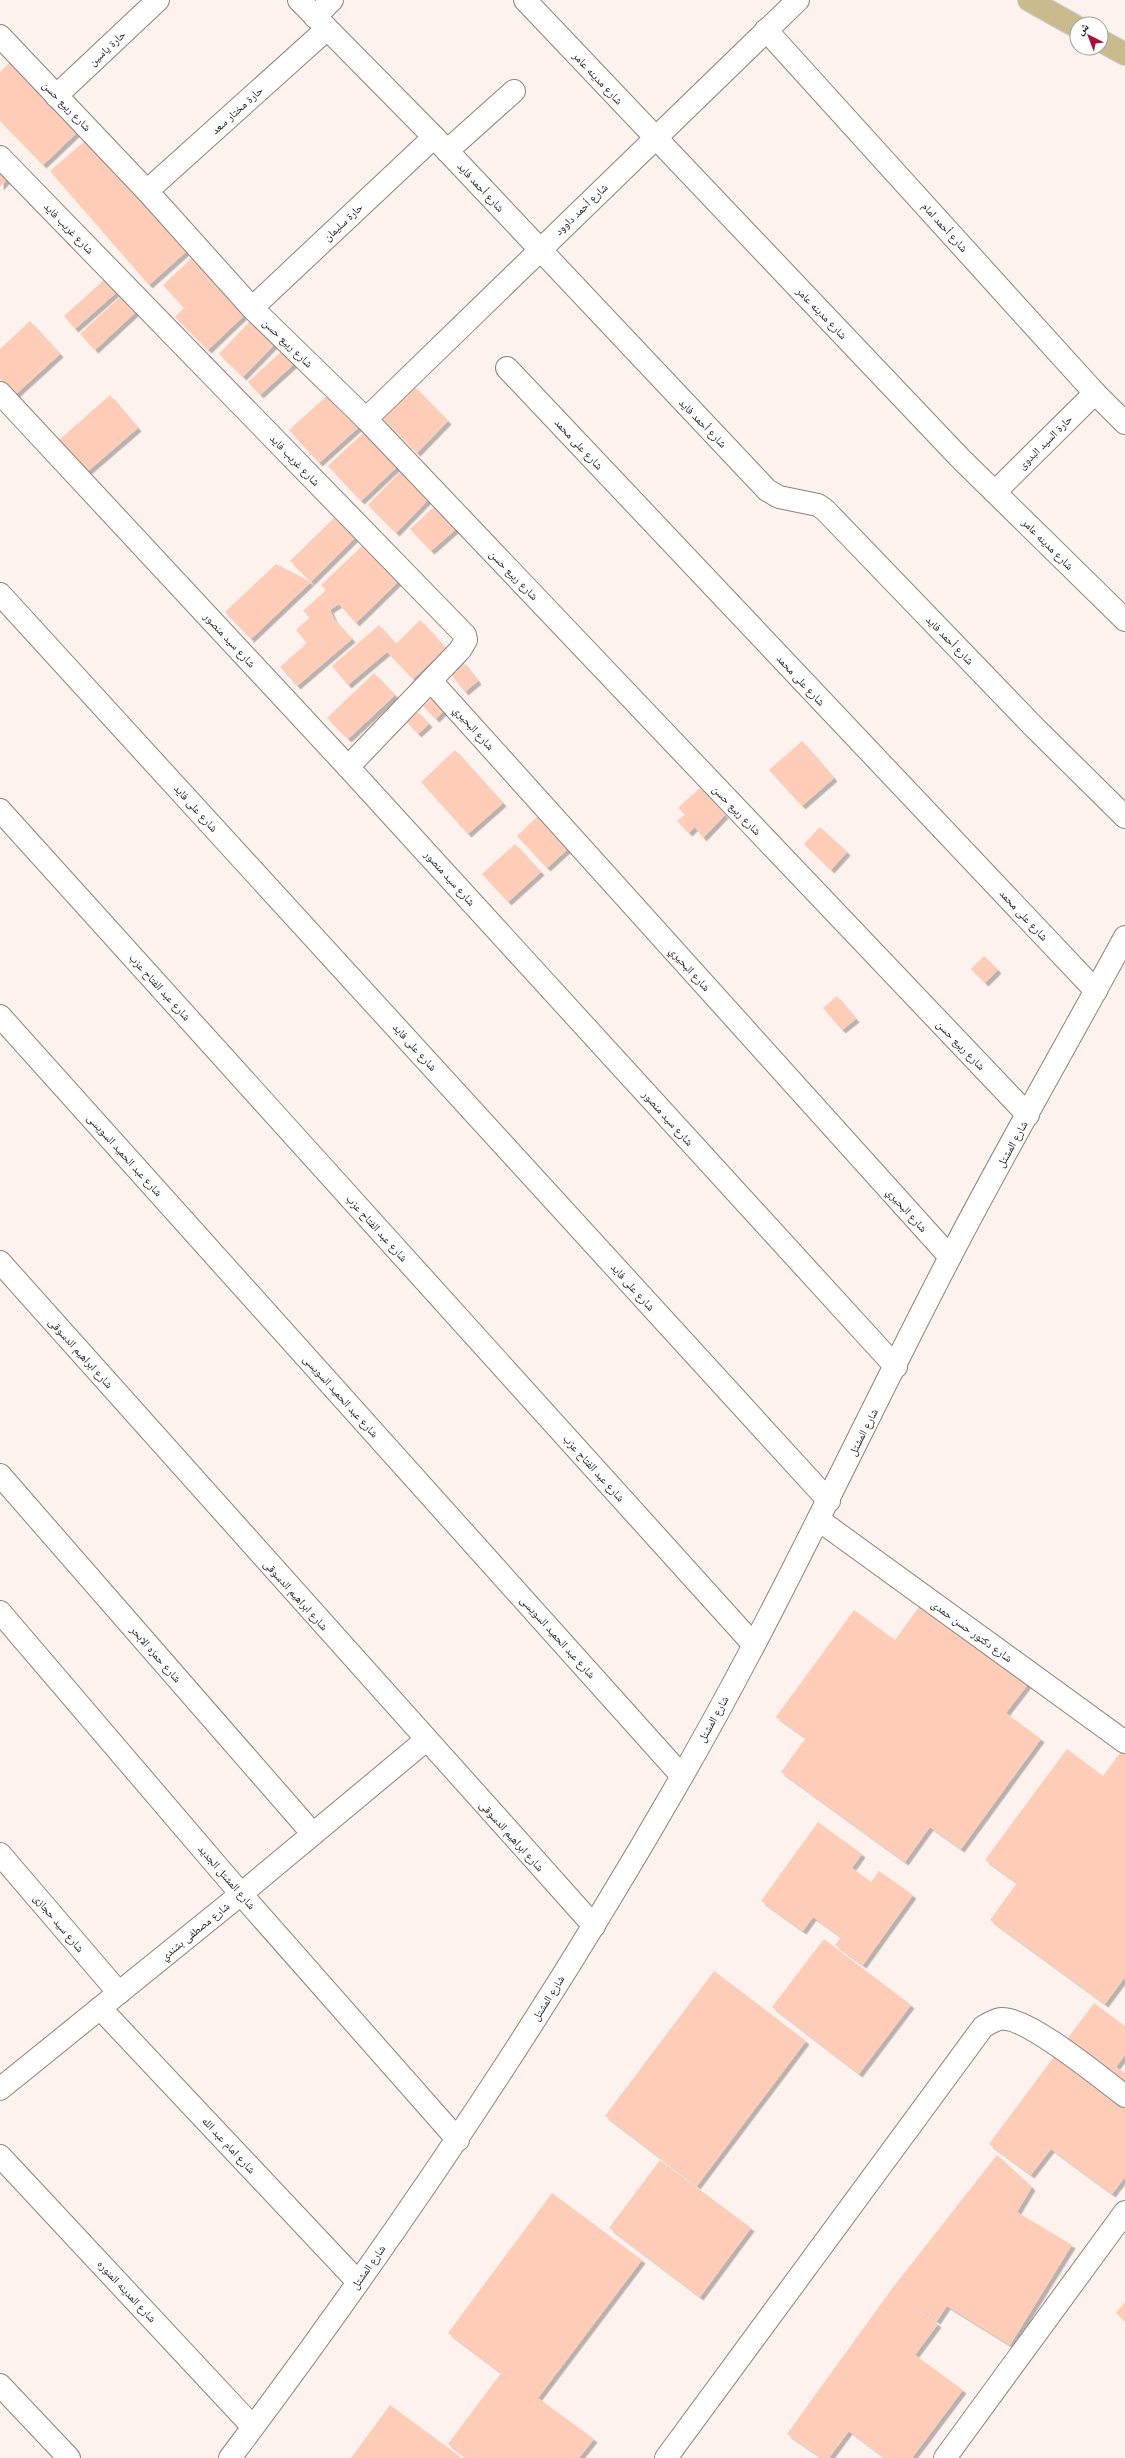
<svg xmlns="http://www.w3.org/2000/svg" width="1125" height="2458" viewBox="0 0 1125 2458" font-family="Arial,'Noto Naskh Arabic',sans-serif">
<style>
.building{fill:#ffcdb7;filter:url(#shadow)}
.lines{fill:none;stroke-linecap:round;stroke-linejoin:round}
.minor-casing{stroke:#8c827e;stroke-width:24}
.major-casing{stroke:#d1d0d0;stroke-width:24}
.minor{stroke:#fff;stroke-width:22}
.major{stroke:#cabb8f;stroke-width:22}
.labels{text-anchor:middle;stroke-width:4;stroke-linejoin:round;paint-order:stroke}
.street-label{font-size:11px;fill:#171312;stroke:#fff}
</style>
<defs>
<filter id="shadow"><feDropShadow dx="3.5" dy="3.5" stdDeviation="0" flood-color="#0004"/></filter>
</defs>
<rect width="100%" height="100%" fill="#fdf2ed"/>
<g class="building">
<path d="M14,58L85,125L43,165L0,121V72Z"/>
<path d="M87,139L188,250L149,285L50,171Z"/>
<path d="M0,170L8,179L0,187Z"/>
<path d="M196,254L252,308L208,350L175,317L184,308L163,285Z"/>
<path d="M105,279L117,292L75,329L64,316Z"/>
<path d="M122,295L137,311L95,350L80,334Z"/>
<path d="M30,321L60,354L15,395L0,379V349Z"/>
<path d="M250,321L274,345L243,377L219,354Z"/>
<path d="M282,351L294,364L260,395L248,382Z"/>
<path d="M415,387L448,421L417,453L383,419Z"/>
<path d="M329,394L359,427L319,463L289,430Z"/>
<path d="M110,395L138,428L87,472L59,440Z"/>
<path d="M364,432L397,467L361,501L328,466Z"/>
<path d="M401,471L429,499L396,533L368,505Z"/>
<path d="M435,506L456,529L431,551L410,529Z"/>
<path d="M336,516L356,537L311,582L290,561Z"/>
<path d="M364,544L398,582L356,623L339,604L330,610L334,619L352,639L297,686L280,667L307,643L296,630L310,617L303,611L326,590L321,585Z"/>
<path d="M276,564L311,582L251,639L225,612Z"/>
<path d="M420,620L446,648L413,679L387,652L348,685L332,666L379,625L396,644Z"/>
<path d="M463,662L478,681L465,692L450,673Z"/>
<path d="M374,673L395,695L348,739L327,718Z"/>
<path d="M432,698L445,710L436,719L423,706Z"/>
<path d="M418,712L429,724L418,734L407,722Z"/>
<path d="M802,741L834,778L802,806L769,770Z"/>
<path d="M455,750L503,803L468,834L421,782Z"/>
<path d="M701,787L725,815L703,838L695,827L689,833L677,821L686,814L678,808Z"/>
<path d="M540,814L570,847L547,868L517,836Z"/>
<path d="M820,827L847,852L831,870L804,844Z"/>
<path d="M515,844L541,872L508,902L482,874Z"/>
<path d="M984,956L998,970L985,983L971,969Z"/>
<path d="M837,996L856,1019L842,1030L823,1008Z"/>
<path d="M921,1604L1029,1683L1006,1713L1041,1739L961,1849L930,1827L905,1862L781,1772L806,1738L776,1717L854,1610L895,1640Z"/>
<path d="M1067,1749L1103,1776L1123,1749L1125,1750V1977L1105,2004L990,1920L1017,1883L985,1860Z"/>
<path d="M818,1822L862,1854L852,1868L871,1882L879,1871L913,1895L863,1965L835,1945L841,1937L813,1917L803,1931L761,1901Z"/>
<path d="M824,1939L911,2005L859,2074L772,2007Z"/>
<path d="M714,1971L806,2041L697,2186L605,2116Z"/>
<path d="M1094,2003L1125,2026V2055L1116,2067L1125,2073V2177L1112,2194L1051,2149L1031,2175L989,2144Z"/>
<path d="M997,2155L1032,2187L1017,2212L1072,2245L1010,2345L947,2306L937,2321L901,2297L938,2324L915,2355L963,2390L912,2458H885L849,2431L829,2458H822L787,2434L891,2290Z"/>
<path d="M660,2160L751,2228L700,2297L609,2228Z"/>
<path d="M552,2193L642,2260L538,2398L594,2439L579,2458H467L448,2444L501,2373L448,2333Z"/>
<path d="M1125,2302V2321L1116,2313Z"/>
<path d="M390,2405L462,2458H351Z"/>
</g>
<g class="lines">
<defs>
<g id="minor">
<path d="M299,0L434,137L767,490L779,497L818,505L825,510L1033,726L1125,817"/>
<path d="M525,0L960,458L1125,620"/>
<path d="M315,17L332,0"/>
<path d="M766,30L1095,393L1125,423"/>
<path d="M0,36L147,191L252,308L366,419L1028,1115"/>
<path d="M56,96L158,0"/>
<path d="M447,151L514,91"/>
<path d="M0,157L465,635L466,640L460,650L348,767"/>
<path d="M147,191L327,29"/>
<path d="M252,308L434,137"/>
<path d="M507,368L1096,991"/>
<path d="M0,393L348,767L896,1367"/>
<path d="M366,419L798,0"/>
<path d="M995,492L1095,393"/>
<path d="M0,594L829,1501"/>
<path d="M431,681L950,1257"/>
<path d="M0,810L754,1645"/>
<path d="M0,1016L682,1776"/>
<path d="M0,1262L594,1926"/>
<path d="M0,1475L313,1834"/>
<path d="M819,1520L1125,1742"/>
<path d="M0,1612L241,1894L458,2140"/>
<path d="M0,1854L119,1993"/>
<path d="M100,2008L358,2282"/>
<path d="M0,2089L241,1894L426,1740"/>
<path d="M0,2156L253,2427"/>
<path d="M0,2385L69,2458"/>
<path d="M230,2458C394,2240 546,2014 681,1778C779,1608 860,1430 950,1257C1006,1149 1067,1044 1125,937"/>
<path d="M666,2458L983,2027C988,2024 994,2020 1000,2019C1026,2015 1102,2079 1125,2096"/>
<path d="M945,2458L1125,2212"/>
</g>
<g id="major">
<path d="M1029,0L1077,27"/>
<path d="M1101,41L1125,54"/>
</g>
</defs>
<use href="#minor" class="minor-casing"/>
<use href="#major" class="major-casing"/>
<use href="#minor" class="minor"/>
<use href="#major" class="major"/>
</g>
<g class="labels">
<g class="street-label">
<text transform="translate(107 48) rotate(-43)" y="4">حارة ياسين</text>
<text transform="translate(598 78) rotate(47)" y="4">شارع مدينه عامر</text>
<text transform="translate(67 106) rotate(46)" y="4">شارع ربيع حسن</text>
<text transform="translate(237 110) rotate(-42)" y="4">حارة مختار سعد</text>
<text transform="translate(481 187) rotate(47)" y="4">شارع أحمد فايد</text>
<text transform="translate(581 209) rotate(-44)" y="4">شارع أحمد داوود</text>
<text transform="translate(343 222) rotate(-43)" y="4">حارة سليمان</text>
<text transform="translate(945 227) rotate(48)" y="4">شارع أحمد امام</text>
<text transform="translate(69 228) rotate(46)" y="4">شارع غريب فايد</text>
<text transform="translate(822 313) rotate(46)" y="4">شارع مدينه عامر</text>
<text transform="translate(288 343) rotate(44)" y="4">شارع ربيع حسن</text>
<text transform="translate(703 423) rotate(46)" y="4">شارع أحمد فايد</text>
<text transform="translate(1045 442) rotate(-45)" y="4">حارة السيد البدوى</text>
<text transform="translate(579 444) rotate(47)" y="4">شارع على محمد</text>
<text transform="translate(295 460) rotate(46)" y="4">شارع غريب فايد</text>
<text transform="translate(1048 544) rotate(45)" y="4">شارع مدينه عامر</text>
<text transform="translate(514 575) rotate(46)" y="4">شارع ربيع حسن</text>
<text transform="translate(230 640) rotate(47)" y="4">شارع سيد منصور</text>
<text transform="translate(950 640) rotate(46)" y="4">شارع أحمد فايد</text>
<text transform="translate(801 680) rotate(47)" y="4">شارع على محمد</text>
<text transform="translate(474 728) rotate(48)" y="4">شارع البحيري</text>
<text transform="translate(196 808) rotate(48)" y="4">شارع على فايد</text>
<text transform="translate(737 810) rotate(46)" y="4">شارع ربيع حسن</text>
<text transform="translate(450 878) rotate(48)" y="4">شارع سيد منصور</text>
<text transform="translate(1024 915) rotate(47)" y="4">شارع على محمد</text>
<text transform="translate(690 969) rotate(48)" y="4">شارع البحيري</text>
<text transform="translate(160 987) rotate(48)" y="4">شارع عبد الفتاح عزب</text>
<text transform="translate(961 1045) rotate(46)" y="4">شارع ربيع حسن</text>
<text transform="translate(415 1047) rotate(48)" y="4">شارع على فايد</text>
<text transform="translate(668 1118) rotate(48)" y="4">شارع سيد منصور</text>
<text transform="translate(1012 1144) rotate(-61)" y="4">شارع المشتل</text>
<text transform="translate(125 1155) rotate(48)" y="4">شارع عبد الحميد السويسى</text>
<text transform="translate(907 1210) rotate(48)" y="4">شارع البحيري</text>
<text transform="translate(377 1228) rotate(48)" y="4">شارع عبد الفتاح عزب</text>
<text transform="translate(633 1287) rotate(48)" y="4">شارع على فايد</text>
<text transform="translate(81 1353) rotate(48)" y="4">شارع ابراهيم الدسوقى</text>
<text transform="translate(341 1396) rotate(48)" y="4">شارع عبد الحميد السويسى</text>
<text transform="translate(863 1432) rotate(-63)" y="4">شارع المشتل</text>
<text transform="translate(594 1468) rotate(48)" y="4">شارع عبد الفتاح عزب</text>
<text transform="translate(296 1595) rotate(48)" y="4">شارع ابراهيم الدسوقى</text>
<text transform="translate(972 1631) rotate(36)" y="4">شارع دكتور حسن حمدى</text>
<text transform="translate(558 1637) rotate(48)" y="4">شارع عبد الحميد السويسى</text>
<text transform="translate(156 1654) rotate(49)" y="4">شارع حمزه الابحر</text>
<text transform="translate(713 1719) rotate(-61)" y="4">شارع المشتل</text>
<text transform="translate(512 1836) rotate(48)" y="4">شارع ابراهيم الدسوقى</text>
<text transform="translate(227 1877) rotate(49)" y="4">شارع المشتل الجديد</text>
<text transform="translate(59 1923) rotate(50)" y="4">شارع سيد حجازى</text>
<text transform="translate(195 1931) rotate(-39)" y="4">شارع مصطفى بشندي</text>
<text transform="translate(548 1998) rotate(-58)" y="4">شارع المشتل</text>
<text transform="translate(229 2145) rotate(47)" y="4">شارع امام عبد الله</text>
<text transform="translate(368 2267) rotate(-55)" y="4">شارع المشتل</text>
<text transform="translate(127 2291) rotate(47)" y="4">شارع المدينه المنوره</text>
</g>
</g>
<g transform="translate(1089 36) rotate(318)"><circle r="19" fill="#ffffff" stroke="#a2a1a0"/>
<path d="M0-3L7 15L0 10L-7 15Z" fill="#a81035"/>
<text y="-6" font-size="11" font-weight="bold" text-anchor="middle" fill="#171312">ش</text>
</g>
</svg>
